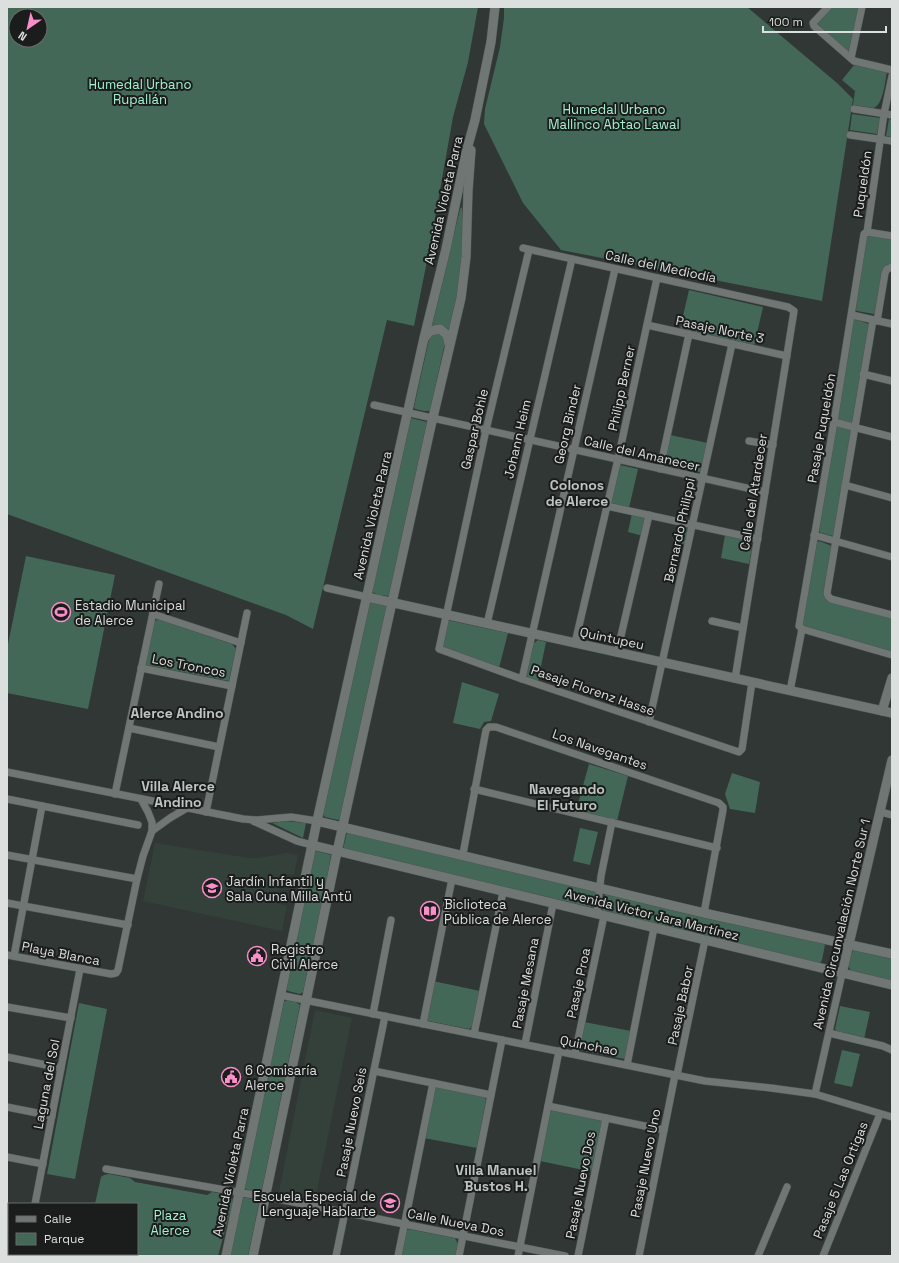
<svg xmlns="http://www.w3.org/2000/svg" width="899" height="1263" viewBox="0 0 899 1263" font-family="'Space Grotesk',sans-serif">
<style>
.built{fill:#34413b}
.green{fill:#446858;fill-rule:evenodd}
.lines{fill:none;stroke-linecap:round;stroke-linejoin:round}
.street-casing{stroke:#4f5451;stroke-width:8}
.secondary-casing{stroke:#4f5451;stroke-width:10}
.street{stroke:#6f7673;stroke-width:7}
.secondary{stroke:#6f7673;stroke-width:9}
.labels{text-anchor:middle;stroke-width:4;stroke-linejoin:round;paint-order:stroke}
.park-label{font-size:13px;fill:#a3f2ce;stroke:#1b1d1c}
.street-label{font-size:13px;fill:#dbdfdd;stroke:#1b1d1c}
.poi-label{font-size:13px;fill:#dbdfdd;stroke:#1b1d1c;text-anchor:start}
.neighbourhood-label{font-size:14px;font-weight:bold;fill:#bdc5c1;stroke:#1b1d1c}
</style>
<rect width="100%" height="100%" fill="#303734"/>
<g class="built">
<path d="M155,843L249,858H259L286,853L298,855L294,875L282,873L276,903L287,906L282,931L143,901Z"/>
<path d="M315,1010L352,1018L315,1200L279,1192Z"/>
</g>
<g class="green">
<path d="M7,7H478L468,62L453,117L431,241L414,326L387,320L313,629L286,615L7,514ZM16,16H40V40H16Z"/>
<path d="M504,7H747L837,83L853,99L822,301L561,250L523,203L484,124L485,109L500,47L504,18Z"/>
<path d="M832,7H860L851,50L846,51L818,24L819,22Z"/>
<path d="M854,65L887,72C885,82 883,106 873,108L853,105L855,91L842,80Z"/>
<path d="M852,114L880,118L877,134L850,130Z"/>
<path d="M889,119L892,120V137L886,136Z"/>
<path d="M462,207L464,240L460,287L449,330L442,325H432V324L460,209Z"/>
<path d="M866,235L892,238V265H890L874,314L857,311L855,309Z"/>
<path d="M689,290L763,307L754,346L680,329Z"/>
<path d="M855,319L869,324L852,423L838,420L837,416L853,320Z"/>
<path d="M437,332L446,338L430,411H424L415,409L414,407L430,335Z"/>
<path d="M411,418L427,422L389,596L379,595L372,592Z"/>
<path d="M837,426L852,429L833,536L821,533L819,531L835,427Z"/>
<path d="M670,435L708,443L700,472L669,466L665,463Z"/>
<path d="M620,465L638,469L629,508L613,504L611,502Z"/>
<path d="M632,513L643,516L646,521L643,536L628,532Z"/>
<path d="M678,524L687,526L690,530L686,545L673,542Z"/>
<path d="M725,535L748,540L752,548L749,564L721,558Z"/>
<path d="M819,541L832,546L825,595L892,618V652L802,627L817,542Z"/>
<path d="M26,556L115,575L88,709L7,693V649Z"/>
<path d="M371,602L387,606L340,818L338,820L325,817L323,815L369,604Z"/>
<path d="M158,619L232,644L236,649L229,681L146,665L145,663L154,622Z"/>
<path d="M447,620L508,633L499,668L442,649Z"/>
<path d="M538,640L546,642L538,681L529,678L526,675L534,643Z"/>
<path d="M462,682L499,694L491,721L484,722L480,729L453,723Z"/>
<path d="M589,764L628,776L617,821L576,811Z"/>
<path d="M732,773L760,782L755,813L730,809L725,794Z"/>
<path d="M285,821L306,823L303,838L272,823Z"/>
<path d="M580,828L598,832L590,865L573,861Z"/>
<path d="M347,832L596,892L594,908L343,849Z"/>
<path d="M317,851L331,855L327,879L303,992L300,994L288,991L286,989L315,852Z"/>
<path d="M605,894L704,918L823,943L825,945L822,960L820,963L815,964L708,936L603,911L602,908Z"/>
<path d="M853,950L892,959V981L851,971L848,965Z"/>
<path d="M433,981L480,991L472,1027L469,1029L428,1021L426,1019Z"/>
<path d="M287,1000L296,1002L300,1005L262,1190C257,1194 248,1192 244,1187L284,1002Z"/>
<path d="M79,1003L107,1009L75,1179L47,1174Z"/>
<path d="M840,1006L870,1012L864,1039L836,1031L835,1029Z"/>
<path d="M584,1022L631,1031L625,1059L579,1050Z"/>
<path d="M842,1050L860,1054L852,1087L834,1083Z"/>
<path d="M435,1087H438L485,1097L486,1100L477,1148L424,1138Z"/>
<path d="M553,1110L602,1121L593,1172L540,1161L549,1113Z"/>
<path d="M109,1174L130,1178L135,1182L207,1195L212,1192L229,1195L232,1197L233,1202L218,1256H83L84,1254H137V1204H95L101,1177L104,1175Z"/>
<path d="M243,1197L257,1200L259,1203L248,1256H230Z"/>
<path d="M409,1229L455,1238L458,1244L456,1256H400L406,1231Z"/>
</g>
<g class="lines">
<defs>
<g id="street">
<path d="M828,7L813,23L814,26L854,61L892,70"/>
<path d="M851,58L862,7"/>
<path d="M854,109L892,115"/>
<path d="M850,135L892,141"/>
<path d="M867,232L884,114L892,76"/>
<path d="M867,232L892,236"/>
<path d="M523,248L788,307L794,311L735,679"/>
<path d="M529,250L486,430L439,649L522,679L739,752L742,749L752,682"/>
<path d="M852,315L892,324"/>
<path d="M873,320L827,593L828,596L831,599L892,615"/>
<path d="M877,321L885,273L887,269L892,267"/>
<path d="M647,325L787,356"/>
<path d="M863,374L892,381"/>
<path d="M374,405L765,492"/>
<path d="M834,422L892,437"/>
<path d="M749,441L773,445"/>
<path d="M660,469L689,334"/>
<path d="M845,485L892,498"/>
<path d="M607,506L758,539"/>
<path d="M814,535L892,557"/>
<path d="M327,588L367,597"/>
<path d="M153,614L241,643"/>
<path d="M712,621L743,628"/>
<path d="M487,624L572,259"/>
<path d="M802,629L799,626L834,422L864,234L867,232"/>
<path d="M802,629L892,655"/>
<path d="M575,643L618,459L657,278"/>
<path d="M617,653L649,515"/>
<path d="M141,668L232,686"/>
<path d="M522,679L615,269"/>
<path d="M790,691L802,629"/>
<path d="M649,722L732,344"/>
<path d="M129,728L219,747"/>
<path d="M7,772L243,819L257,820L291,817L317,821"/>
<path d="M474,789L717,848"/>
<path d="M115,794L159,584"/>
<path d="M7,799L138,825"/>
<path d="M206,812L247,613"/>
<path d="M881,812L892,815"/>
<path d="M253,821L297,841L312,845"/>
<path d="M152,831L170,818L187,808"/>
<path d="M463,854L486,730L489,727H496L719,803L723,807V810L704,913"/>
<path d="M7,855L137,879"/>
<path d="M7,903L128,925"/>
<path d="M597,914L601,876L612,822"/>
<path d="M7,955L111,974L116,973L118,970L137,879L143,856L152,831V822L148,812L141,799"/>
<path d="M14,956L42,806"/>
<path d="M280,995L705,1081L771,1088L815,1094L892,1117"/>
<path d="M7,1007L71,1018"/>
<path d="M373,1014L391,920"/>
<path d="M423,1024L452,879"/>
<path d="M829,1033L883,1046L892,1050"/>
<path d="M474,1034L503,892"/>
<path d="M525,1044L553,904"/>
<path d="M575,1054L604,916"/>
<path d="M7,1057L61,1068"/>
<path d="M627,1065L654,928"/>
<path d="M374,1071L491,1095"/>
<path d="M677,1075L705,940"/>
<path d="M815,1094L842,974"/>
<path d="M548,1106L664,1130"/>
<path d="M7,1107L52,1116"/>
<path d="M7,1157L43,1164"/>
<path d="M106,1169L265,1197L273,1198L565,1256"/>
<path d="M35,1204L80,969"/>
<path d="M7,1208H9"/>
<path d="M25,1256V1254"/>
<path d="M336,1256L385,1016"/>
<path d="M398,1256L433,1083"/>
<path d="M459,1256L502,1040"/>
<path d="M518,1256L559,1051"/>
<path d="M578,1256L606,1118"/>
<path d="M639,1256L675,1075"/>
<path d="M758,1256L787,1187"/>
<path d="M823,1256L880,1114"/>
</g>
<g id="secondary">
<path d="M425,337L430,331L440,329L447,335L449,344"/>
<path d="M367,597L892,713"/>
<path d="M882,711L892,678"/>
<path d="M317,821L704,913L892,954"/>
<path d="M312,845L892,985"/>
<path d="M842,974L892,760"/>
<path d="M226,1256L317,821L424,338L446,249L466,153L475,120L491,42L495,7"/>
<path d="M253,1256L337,852L430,430L461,298L466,257L468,191L471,150"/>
</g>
</defs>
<use href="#street" class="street-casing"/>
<use href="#secondary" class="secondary-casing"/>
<use href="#street" class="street"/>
<use href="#secondary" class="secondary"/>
</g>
<defs>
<symbol id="stadium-ring" viewBox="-11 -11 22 22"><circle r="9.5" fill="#1b1d1c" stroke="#f98fc9" stroke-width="1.5"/><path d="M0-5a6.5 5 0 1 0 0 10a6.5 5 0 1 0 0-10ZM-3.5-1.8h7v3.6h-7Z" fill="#f98fc9"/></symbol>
<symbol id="school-ring" viewBox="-11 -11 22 22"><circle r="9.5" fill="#1b1d1c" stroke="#f98fc9" stroke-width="1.5"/><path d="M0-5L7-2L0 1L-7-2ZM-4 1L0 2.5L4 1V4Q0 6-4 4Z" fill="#f98fc9"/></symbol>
<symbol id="library-ring" viewBox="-11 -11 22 22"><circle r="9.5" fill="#1b1d1c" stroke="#f98fc9" stroke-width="1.5"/><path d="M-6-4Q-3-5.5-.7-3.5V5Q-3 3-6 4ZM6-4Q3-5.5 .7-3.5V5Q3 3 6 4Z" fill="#f98fc9"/></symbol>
<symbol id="civic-ring" viewBox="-11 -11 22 22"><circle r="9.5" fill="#1b1d1c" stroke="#f98fc9" stroke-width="1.5"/><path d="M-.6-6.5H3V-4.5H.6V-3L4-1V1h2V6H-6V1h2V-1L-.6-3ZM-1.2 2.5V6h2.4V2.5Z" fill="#f98fc9"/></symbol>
</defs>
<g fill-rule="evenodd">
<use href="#stadium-ring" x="50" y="601" width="22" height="22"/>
<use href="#school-ring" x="201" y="877" width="22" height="22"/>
<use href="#library-ring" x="419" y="900" width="22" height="22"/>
<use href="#civic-ring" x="246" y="945" width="22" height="22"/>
<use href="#civic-ring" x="220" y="1066" width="22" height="22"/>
<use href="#school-ring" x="379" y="1192" width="22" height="22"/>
</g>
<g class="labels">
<g class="park-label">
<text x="140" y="89">Humedal Urbano<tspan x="140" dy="15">Rupallán</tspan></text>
<text x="614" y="114">Humedal Urbano<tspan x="614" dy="15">Mallinco Abtao Lawal</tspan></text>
<text x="170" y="1220">Plaza<tspan x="170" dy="15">Alerce</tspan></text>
</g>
<g class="street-label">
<text transform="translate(862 184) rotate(-82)" y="5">Puqueldón</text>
<text transform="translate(443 200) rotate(-77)" y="5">Avenida Violeta Parra</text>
<text transform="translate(661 266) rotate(12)" y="5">Calle del Mediodía</text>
<text transform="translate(720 329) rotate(12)" y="5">Pasaje Norte 3</text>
<text transform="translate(621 388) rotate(-78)" y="5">Philipp Berner</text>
<text transform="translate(567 424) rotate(-77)" y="5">Georg Binder</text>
<text transform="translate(821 428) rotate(-80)" y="5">Pasaje Puqueldón</text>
<text transform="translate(474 429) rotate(-77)" y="5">Gaspar Bohle</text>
<text transform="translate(517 439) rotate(-77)" y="5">Johann Heim</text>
<text transform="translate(642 453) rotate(13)" y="5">Calle del Amanecer</text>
<text transform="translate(753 492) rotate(-81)" y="5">Calle del Atardecer</text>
<text transform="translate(372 515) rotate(-77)" y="5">Avenida Violeta Parra</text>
<text transform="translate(679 530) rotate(-78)" y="5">Bernardo Philippi</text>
<text transform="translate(612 638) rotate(12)" y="5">Quintupeu</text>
<text transform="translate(189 665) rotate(11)" y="5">Los Troncos</text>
<text transform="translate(593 690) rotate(19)" y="5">Pasaje Florenz Hasse</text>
<text transform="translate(600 749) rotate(19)" y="5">Los Navegantes</text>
<text transform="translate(652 914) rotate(14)" y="5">Avenida Víctor Jara Martínez</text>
<text transform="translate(841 924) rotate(-77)" y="5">Avenida Circunvalación Norte Sur 1</text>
<text transform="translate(61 953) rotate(11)" y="5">Playa Blanca</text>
<text transform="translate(525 983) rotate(-79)" y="5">Pasaje Mesana</text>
<text transform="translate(578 983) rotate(-78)" y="5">Pasaje Proa</text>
<text transform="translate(680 1005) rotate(-78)" y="5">Pasaje Babor</text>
<text transform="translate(589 1045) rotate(11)" y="5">Quinchao</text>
<text transform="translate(46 1084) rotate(-79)" y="5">Laguna del Sol</text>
<text transform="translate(351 1122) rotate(-79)" y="5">Pasaje Nuevo Seis</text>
<text transform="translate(645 1163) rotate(-79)" y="5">Pasaje Nuevo Uno</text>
<text transform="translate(230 1172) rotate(-78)" y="5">Avenida Violeta Parra</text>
<text transform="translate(840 1180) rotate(-68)" y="5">Pasaje 5 Las Ortigas</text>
<text transform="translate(580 1185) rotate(-79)" y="5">Pasaje Nuevo Dos</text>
<text transform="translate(456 1222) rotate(11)" y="5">Calle Nueva Dos</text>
</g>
<g class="poi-label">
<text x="75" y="610">Estadio Municipal<tspan x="75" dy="15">de Alerce</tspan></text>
<text x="226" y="886">Jardín Infantil y<tspan x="226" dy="15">Sala Cuna Milla Antü</tspan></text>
<text x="444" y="909">Biclioteca<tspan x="444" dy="15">Pública de Alerce</tspan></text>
<text x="271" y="954">Registro<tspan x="271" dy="15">Civil Alerce</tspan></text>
<text x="245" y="1075">6 Comisaría<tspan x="245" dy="15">Alerce</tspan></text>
<text x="376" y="1201" text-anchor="end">Escuela Especial de<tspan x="376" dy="15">Lenguaje Hablarte</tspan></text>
</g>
<g class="neighbourhood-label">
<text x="577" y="490">Colonos<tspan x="577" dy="16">de Alerce</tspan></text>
<text x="177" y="718">Alerce Andino</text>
<text x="178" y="791">Villa Alerce<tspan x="178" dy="16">Andino</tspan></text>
<text x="567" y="794">Navegando<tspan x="567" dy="16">El Futuro</tspan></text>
<text x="496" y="1175">Villa Manuel<tspan x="496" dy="16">Bustos H.</tspan></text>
</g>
</g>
<rect width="899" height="1263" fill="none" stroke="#dbdfdd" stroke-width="16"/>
<rect x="8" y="1203" width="130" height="52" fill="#1b1d1c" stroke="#686b69"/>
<rect x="16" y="1216" width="20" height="6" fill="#6f7673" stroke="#686b69"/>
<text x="44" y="1223" font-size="12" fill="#dbdfdd">Calle</text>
<rect x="16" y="1233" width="20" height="12" fill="#446858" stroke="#686b69"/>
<text x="44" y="1243" font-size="12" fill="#dbdfdd">Parque</text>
<g transform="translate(28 28) rotate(214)"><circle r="19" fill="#1b1d1c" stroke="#686b69"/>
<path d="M0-3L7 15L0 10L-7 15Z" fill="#f98fc9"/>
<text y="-6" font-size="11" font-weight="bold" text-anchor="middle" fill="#dbdfdd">N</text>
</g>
<path d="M763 26v6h123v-6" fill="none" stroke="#dbdfdd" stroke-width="2"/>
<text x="769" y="26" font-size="12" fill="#dbdfdd" stroke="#1b1d1c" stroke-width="3" paint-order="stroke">100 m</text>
</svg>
